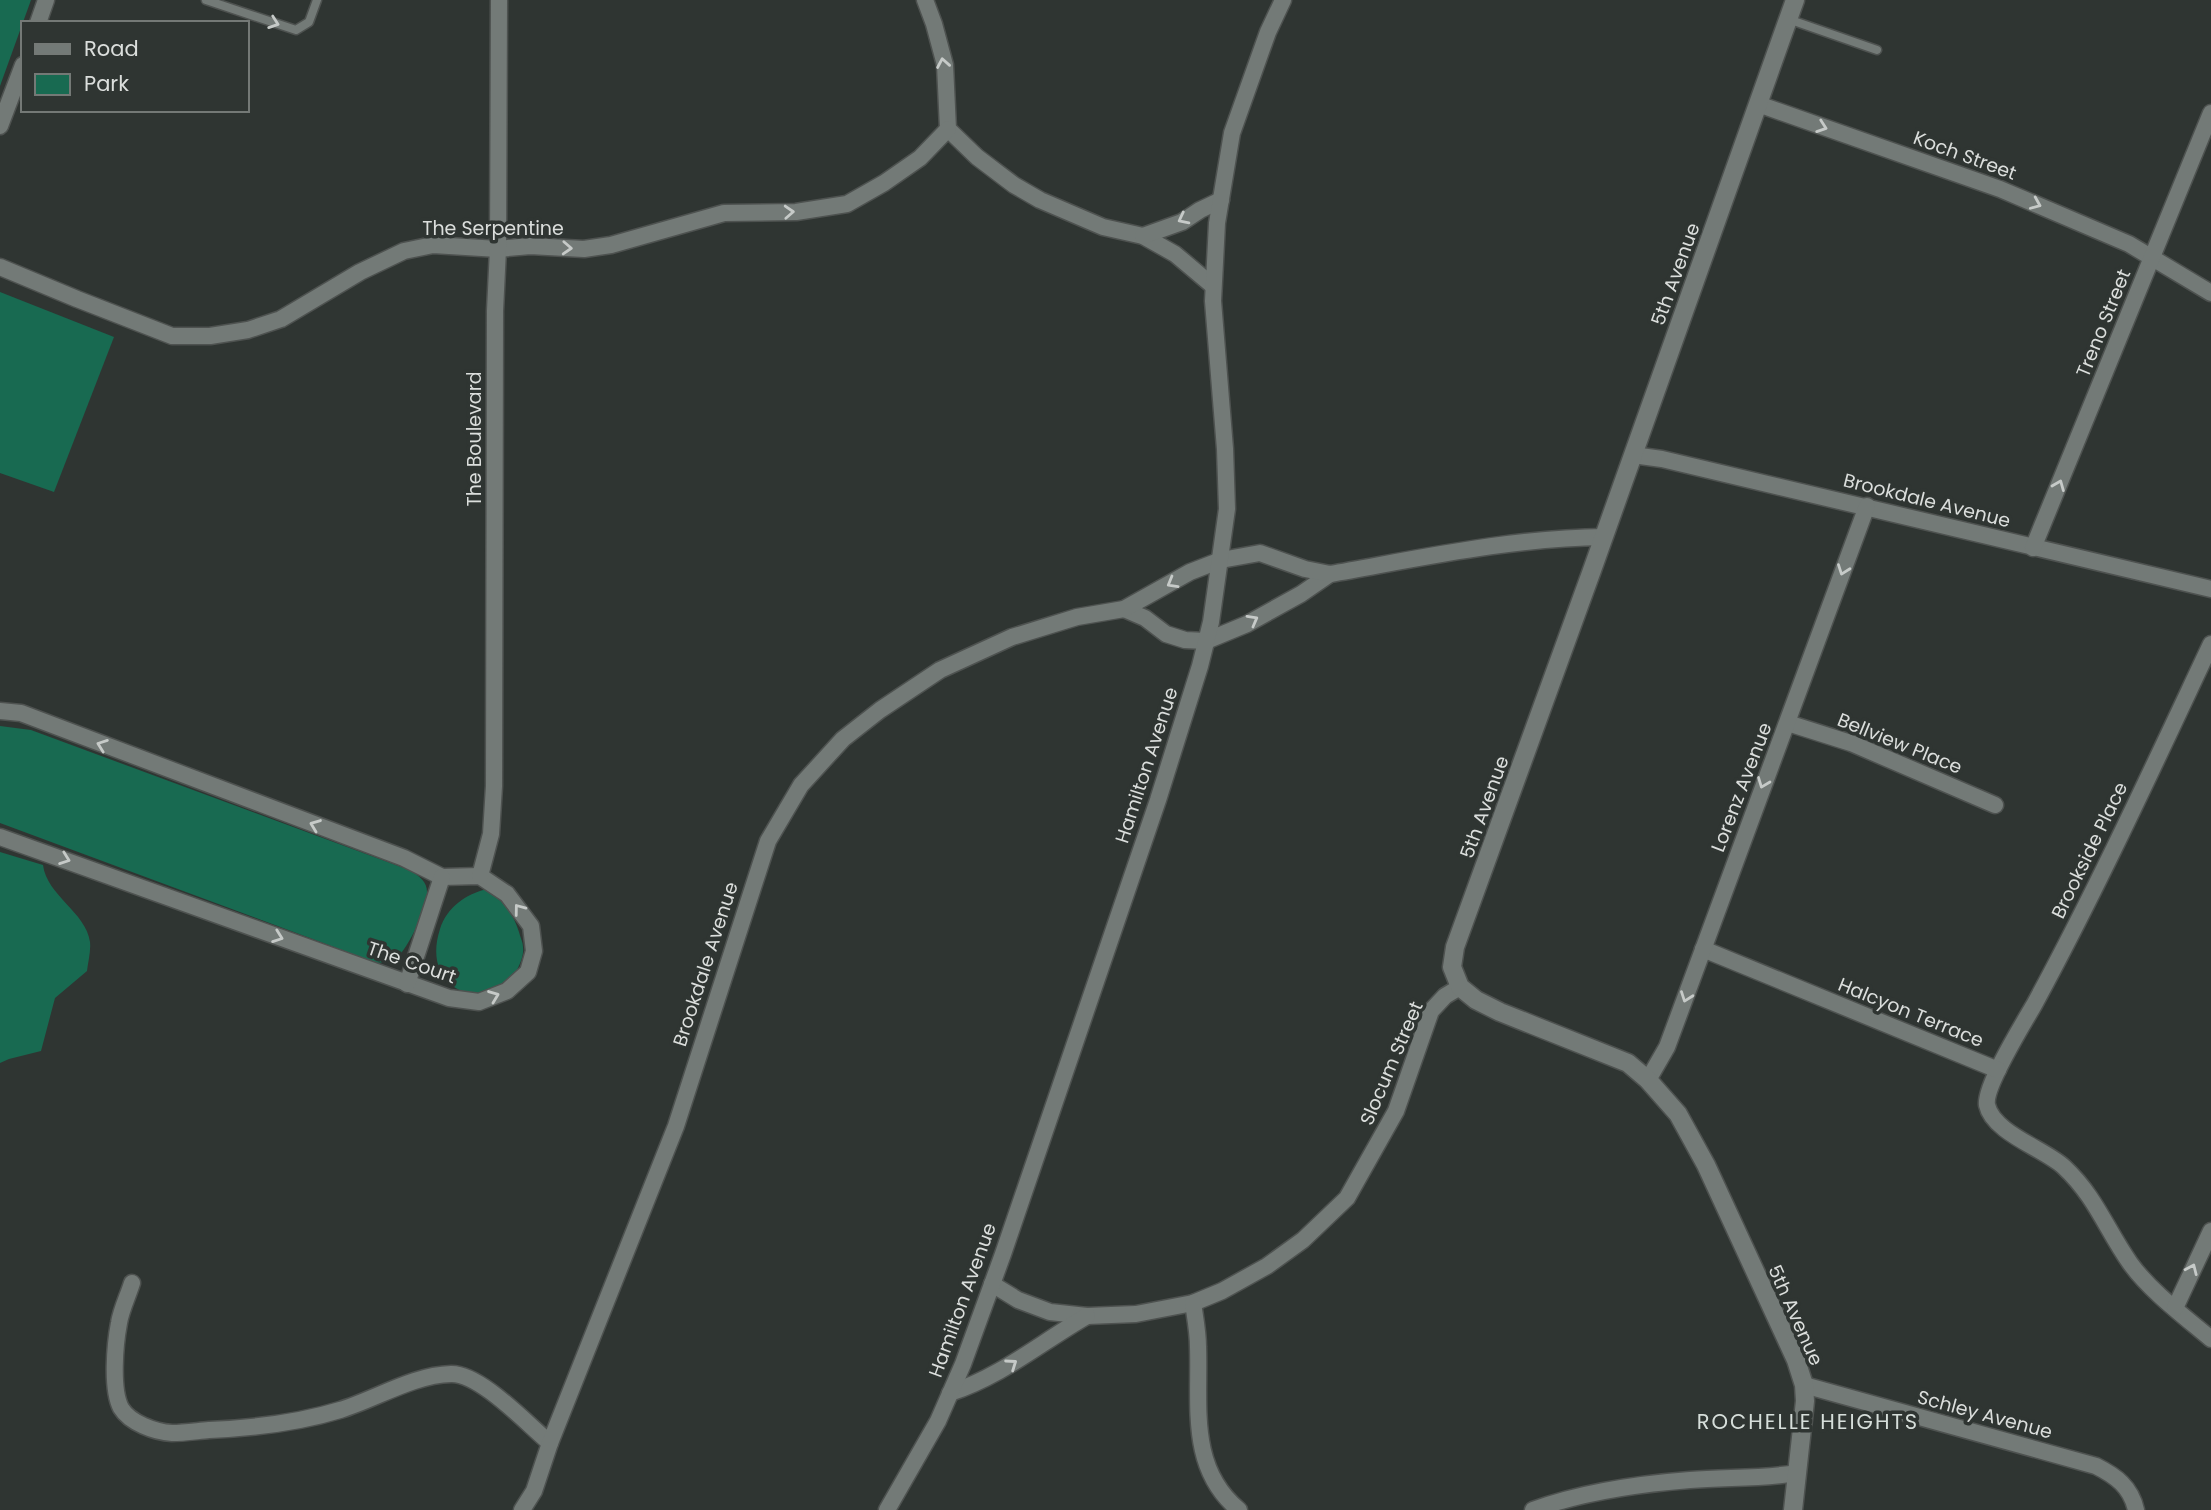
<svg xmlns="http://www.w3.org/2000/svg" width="2211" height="1510" viewBox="0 0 2211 1510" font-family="Poppins,sans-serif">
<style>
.green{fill:#186a51}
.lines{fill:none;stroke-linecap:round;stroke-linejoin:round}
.service-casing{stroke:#4e5250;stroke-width:11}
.minor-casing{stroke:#4e5250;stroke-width:19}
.tertiary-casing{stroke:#4e5250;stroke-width:21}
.service{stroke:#737a77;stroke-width:8}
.minor{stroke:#737a77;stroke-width:16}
.tertiary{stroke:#737a77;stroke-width:18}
.oneway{stroke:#c6cac8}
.labels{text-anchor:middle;stroke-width:7;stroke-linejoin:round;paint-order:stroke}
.street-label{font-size:19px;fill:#dbdedc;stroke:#2f3532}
.neighbourhood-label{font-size:21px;letter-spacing:2px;fill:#d6deda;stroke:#2f3532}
</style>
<rect width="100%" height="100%" fill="#2f3532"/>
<g class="green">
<path d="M0,0H31L0,86Z"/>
<path d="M0,292L114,337L54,492L0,473Z"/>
<path d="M0,726L31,730L412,871C420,877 427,882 427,892C428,907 406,954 393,961C389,963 382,962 377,963L0,823Z"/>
<path d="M0,852L43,865C47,896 86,912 90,942C91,951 88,962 87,971L55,998L41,1051L9,1059L0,1063Z"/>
<path d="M487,889C503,901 513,913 519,932C520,937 523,942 523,947C524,954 521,962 518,968C491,1015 419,994 440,929C447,907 466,894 487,889Z"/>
</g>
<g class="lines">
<defs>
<g id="service">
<path d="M206,0L296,30L309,22L317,0"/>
<path d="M1788,19L1877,50"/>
</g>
<g id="minor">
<path d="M925,0L934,24L945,65L948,129L977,157L1014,185L1040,200L1103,227L1143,236L1175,254L1213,286"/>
<path d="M38,23L46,0"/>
<path d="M1758,104L2000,189L2129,244L2211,293"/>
<path d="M0,126L23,65"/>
<path d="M1143,236L1182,222L1200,210L1221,200"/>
<path d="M0,267L77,299L172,336H210L248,330L281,319L360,272L404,251L433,245L498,249L530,246L584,249L611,245L724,213L796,212L847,204L884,183L920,158L948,129"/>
<path d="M1633,455L1662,459L2211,589"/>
<path d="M2033,548L2211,113"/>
<path d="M1124,609L1145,618L1166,634L1185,640L1206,641L1247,624L1301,594L1330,574"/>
<path d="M2211,644C2154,765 2098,887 2034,1005C2023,1024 1984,1087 1987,1105C1993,1133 2045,1149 2064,1167C2096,1197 2106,1229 2130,1263C2150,1291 2185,1317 2211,1339"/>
<path d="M0,711L21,713L404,858L442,877L480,876L507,894L531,926L534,951L528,972L507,991L479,1002L449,998L0,837"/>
<path d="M1788,723L1851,743L1995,805"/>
<path d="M480,876L491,834L494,786L495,311L498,249L499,0"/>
<path d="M1703,949L1998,1070"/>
<path d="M407,984L442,877"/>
<path d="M1648,1080L1667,1047L1867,506"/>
<path d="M132,1283C128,1296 121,1310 119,1323C115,1344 111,1389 121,1408C130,1423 155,1432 172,1433C184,1433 197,1431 209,1430C253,1428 298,1423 340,1410C376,1399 413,1375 451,1374C480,1373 527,1424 550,1443"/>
<path d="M992,1284L1018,1300L1050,1312L1087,1316L1136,1314L1193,1303L1222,1291L1267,1266L1303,1240L1347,1198L1396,1111L1431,1011L1445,996L1460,987"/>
<path d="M1193,1303C1195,1317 1198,1332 1198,1347C1200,1405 1188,1468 1239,1510"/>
<path d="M2175,1308L2211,1231"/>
<path d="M1804,1385L2096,1466C2116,1476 2131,1487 2136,1510"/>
<path d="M950,1393C1002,1376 1040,1343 1087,1316"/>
<path d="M522,1510L534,1491L550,1443L676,1126L768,841L801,785L843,739L880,710L940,670L1012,637L1077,617L1124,609L1190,572L1221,560L1260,553L1305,569L1330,574C1421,558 1511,538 1604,537"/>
<path d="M887,1510L938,1421L963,1364L1003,1254L1158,800L1200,666L1211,622L1227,509L1225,449L1213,301L1217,223L1232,133L1268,32L1283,0"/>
<path d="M1533,1510C1582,1492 1638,1484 1690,1480C1726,1477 1762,1479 1797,1473"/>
</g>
<path id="tertiary" d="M1793,1510L1805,1401L1804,1385L1796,1360L1706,1165L1678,1114L1648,1080L1628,1063L1500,1012L1476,1000L1460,987L1452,967L1455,947L1591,573L1795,0"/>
</defs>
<use href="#service" class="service-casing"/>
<use href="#minor" class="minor-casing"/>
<use href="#tertiary" class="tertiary-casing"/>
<use href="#service" class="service"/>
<use href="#minor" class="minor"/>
<use href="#tertiary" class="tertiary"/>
</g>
<defs><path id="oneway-chevron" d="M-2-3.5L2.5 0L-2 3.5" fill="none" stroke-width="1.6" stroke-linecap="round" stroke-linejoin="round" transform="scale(1.75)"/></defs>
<g class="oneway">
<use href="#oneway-chevron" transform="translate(274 23) rotate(19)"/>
<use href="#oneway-chevron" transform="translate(943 63) rotate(-100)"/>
<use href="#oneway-chevron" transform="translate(1822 127) rotate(19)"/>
<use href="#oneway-chevron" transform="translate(2036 204) rotate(23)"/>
<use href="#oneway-chevron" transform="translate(789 212) rotate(-3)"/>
<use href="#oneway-chevron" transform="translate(1183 219) rotate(153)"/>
<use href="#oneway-chevron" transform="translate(567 248) rotate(3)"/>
<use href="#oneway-chevron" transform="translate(2059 485) rotate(-68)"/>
<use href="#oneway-chevron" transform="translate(1843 570) rotate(110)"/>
<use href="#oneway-chevron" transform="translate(1172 583) rotate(150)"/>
<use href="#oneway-chevron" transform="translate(1253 620) rotate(-29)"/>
<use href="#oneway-chevron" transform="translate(102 745) rotate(-160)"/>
<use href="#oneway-chevron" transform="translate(1763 783) rotate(111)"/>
<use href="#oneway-chevron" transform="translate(315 825) rotate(-159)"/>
<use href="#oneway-chevron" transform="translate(65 859) rotate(20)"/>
<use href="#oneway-chevron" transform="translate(519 909) rotate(-127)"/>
<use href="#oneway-chevron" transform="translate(278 937) rotate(20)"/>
<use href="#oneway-chevron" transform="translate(494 996) rotate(-21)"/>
<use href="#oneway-chevron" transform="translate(1686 997) rotate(110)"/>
<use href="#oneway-chevron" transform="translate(2192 1269) rotate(-66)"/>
<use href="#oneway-chevron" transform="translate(1012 1364) rotate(-35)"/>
</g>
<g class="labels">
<g class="street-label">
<text transform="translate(1965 155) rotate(20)" y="7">Koch Street</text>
<text x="493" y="235">The Serpentine</text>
<text transform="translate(1675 274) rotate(-70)" y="7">5th Avenue</text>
<text transform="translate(2103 323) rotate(-68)" y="7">Treno Street</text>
<text transform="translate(474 439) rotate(-90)" y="7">The Boulevard</text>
<text transform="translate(1927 500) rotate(14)" y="7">Brookdale Avenue</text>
<text transform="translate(1900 743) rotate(22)" y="7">Bellview Place</text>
<text transform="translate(1146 765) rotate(-72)" y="7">Hamilton Avenue</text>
<text transform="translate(1741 787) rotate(-69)" y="7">Lorenz Avenue</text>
<text transform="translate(1484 807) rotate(-70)" y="7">5th Avenue</text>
<text transform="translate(2089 850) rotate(-64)" y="7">Brookside Place</text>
<text transform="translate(412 962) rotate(19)" y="7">The Court</text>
<text transform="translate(705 964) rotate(-72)" y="7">Brookdale Avenue</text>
<text transform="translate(1911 1012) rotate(22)" y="7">Halcyon Terrace</text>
<text transform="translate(1391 1063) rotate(-67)" y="7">Slocum Street</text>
<text transform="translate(962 1300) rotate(-70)" y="7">Hamilton Avenue</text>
<text transform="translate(1796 1315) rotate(66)" y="7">5th Avenue</text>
<text transform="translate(1985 1414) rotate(15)" y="7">Schley Avenue</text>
</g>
<g class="neighbourhood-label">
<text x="1808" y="1429">ROCHELLE HEIGHTS</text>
</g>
</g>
<rect x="21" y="21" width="228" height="91" fill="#2f3532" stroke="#747976" stroke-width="2"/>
<rect x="35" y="44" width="35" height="10" fill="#737a77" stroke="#747976" stroke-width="2"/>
<text x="84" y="56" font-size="21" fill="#dbdedc">Road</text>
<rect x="35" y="74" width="35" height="21" fill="#186a51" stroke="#747976" stroke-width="2"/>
<text x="84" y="91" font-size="21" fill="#dbdedc">Park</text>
</svg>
